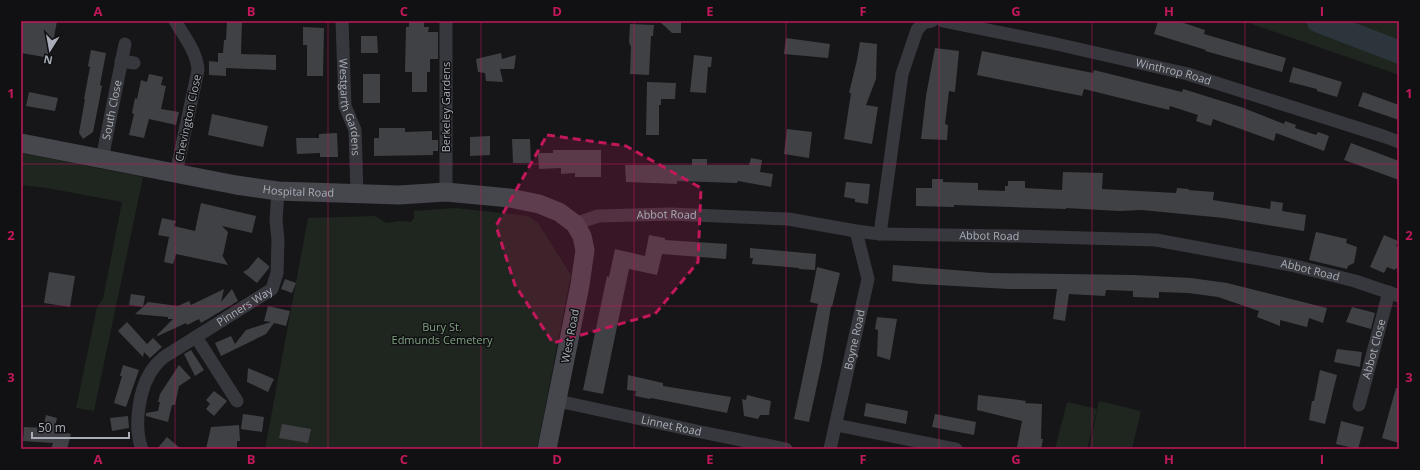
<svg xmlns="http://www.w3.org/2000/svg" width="1420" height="470" viewBox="0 0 1420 470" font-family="'Open Sans',sans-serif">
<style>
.green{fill:#1e261f}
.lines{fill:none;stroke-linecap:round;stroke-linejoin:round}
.river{stroke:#2c353c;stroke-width:23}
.building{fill:#404145}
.street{stroke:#37383d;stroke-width:13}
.secondary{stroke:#45474d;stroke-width:19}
.marked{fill:#c2185b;fill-opacity:0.2;stroke:#c2185b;stroke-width:3;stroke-dasharray:8 5;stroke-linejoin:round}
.grid{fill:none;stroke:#c2185b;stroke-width:1;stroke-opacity:0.55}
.labels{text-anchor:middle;stroke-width:3;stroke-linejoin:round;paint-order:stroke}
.street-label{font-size:11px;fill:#a8adb8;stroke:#111113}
.park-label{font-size:11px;fill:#7fa381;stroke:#111113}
.neatline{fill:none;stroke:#c2185b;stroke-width:1.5}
.grid-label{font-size:13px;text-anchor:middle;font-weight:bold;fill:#c2185b}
</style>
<rect width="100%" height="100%" fill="#161618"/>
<g class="green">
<path d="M1243,21H1399V75Z"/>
<path d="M21,153L143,177L94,411L76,408L97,307L103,299L122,202L47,188L21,185Z"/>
<path d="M455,208L528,216L538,223L571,275L537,449H265L308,218L375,216L386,223L400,221L411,222L414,218V211Z"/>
<path d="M1099,401L1141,411L1132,449H1089Z"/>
<path d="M1067,402L1097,409L1087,449H1055Z"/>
</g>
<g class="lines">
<path class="river" d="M1318,21L1399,52"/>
</g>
<g class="building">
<path d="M21,21H57L50,58L21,53Z"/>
<path d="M227,21H242L241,54L276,55V70L226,68V76L209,75V61L218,62V53H223L224,40H226Z"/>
<path d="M409,21H424V27H429L428,32H438V59H430V72H427V92H412V72H405L406,27H409Z"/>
<path d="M659,21H681V33H672Z"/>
<path d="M1158,21H1178L1205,30L1204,34L1286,58L1282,72L1205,51L1206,50L1154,34Z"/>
<path d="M630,24L654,25L653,36H651L649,75L630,74L631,46L630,45L629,42Z"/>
<path d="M303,27L324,28L323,76H307V45H303Z"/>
<path d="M361,36H377L378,53H361Z"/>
<path d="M786,38L830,44L828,58L784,54Z"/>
<path d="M860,42L877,44L876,79L866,105L878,107L872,144L844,139L851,93H849L857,60Z"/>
<path d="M935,48L959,51L955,92L949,91L945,124L948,125L947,140L921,139L926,96Z"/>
<path d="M91,50L106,53L100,85L102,86L99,102L93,132L83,139L79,133L85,99H84L90,67L88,66Z"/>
<path d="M982,51L1093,73L1094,70L1182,92L1183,89L1241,107L1284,124L1285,121L1296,125L1295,128L1316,135L1318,132L1329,136L1324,151L1276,133L1274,141L1213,119L1211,126L1196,121L1198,115L1170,106L1169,110L1084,89L1082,96L977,75Z"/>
<path d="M501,53L502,59L516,55L514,69H500L503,82L486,81L485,73L478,72L476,59Z"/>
<path d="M694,55L712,57L711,67H708L706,93L690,92Z"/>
<path d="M1293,67L1342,82L1337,97L1317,91V89L1289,82Z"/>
<path d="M149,74L163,77L161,85L166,86L161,109L179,112L176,125L149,119L144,138L129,135L134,114L132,113L135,98L137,99L141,80L147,82Z"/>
<rect x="363" y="74" width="17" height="29"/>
<path d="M647,82L676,83L675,99H661V105H659V135H646Z"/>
<path d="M29,92L58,98L55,111L26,106Z"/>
<path d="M1363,92L1399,105V120L1358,106Z"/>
<path d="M212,114L268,126L263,147L208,135Z"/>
<path d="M379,128H405V132L432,131V140H438V151H433V155L374,156V138H379Z"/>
<path d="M787,129L812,132L809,158L784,154Z"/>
<path d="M337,133L338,157H320V153L297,154L296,138H319V134Z"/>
<path d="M490,136V155L470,156V137Z"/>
<path d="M512,139H530L531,163H513Z"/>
<path d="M1351,143L1399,161V180L1344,160Z"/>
<path d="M553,150H601V177H575V173L561,174V168L539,169L538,153H553Z"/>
<path d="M751,158L762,160L760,172L773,174L771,187L738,181L737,183L677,181V184L626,182L625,165H692V159H707V165H749Z"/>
<path d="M1063,172L1103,173L1102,189L1176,193L1177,188L1189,189L1188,190L1214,192L1213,200L1270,209L1271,201L1283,203L1282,211L1306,215L1304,231L1224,218L1142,210L1119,211L1066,208V209L954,205V207L916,206V188H932V179H943V182L978,183V190L1005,191V186H1008V181H1025V188L1062,190Z"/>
<path d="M846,182L870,184L868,204L855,202V199L844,197Z"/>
<path d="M201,203L256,216L252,233L222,226L228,232L223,255H222L228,265L176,254L173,264L164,262L169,237L158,235L162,218L176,221L174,226L195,231Z"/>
<path d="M1316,232L1347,239L1346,243L1357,247L1354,263L1348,266L1347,269L1309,260Z"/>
<path d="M649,235L665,238V240L727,244L726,259L662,254L657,275L629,269L603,394L583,390L607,276L609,277L615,249L645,256Z"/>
<path d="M1384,235L1398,241L1396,246L1399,248V270L1396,268L1395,270L1387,267L1384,273L1370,267Z"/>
<path d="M750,248L816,254L815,270L799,269V268L752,264L753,258H750Z"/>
<path d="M258,257L269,266V268L257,283L243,272L248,269Z"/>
<path d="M893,265L991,273L1134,275L1191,278L1227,283L1327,308L1323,323L1309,318L1307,327L1280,320V326L1257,317L1259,311L1218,297L1188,293L1159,292V298L1133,297V291L1106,290L1105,296L1069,294L1065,321L1053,319L1057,289H1008L920,284L892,281Z"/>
<path d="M817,267L840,273L832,307L831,306L822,362L809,422L794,419L818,304L810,302Z"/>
<path d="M49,272L75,276L70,307L44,303Z"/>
<path d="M285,279L296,283L292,293L281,289Z"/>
<path d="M224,289L221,302L232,289L238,301L201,323L199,319L187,325L186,323L158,336L157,335L173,319H168V317L135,314L143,307L129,305L131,294L145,296L143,307L148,302L178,306L189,301L191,305Z"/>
<path d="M268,306L290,311L286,326L274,323L266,334L221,356L215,343L231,336L235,344L246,330L271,322L264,321Z"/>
<path d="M1352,307L1375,313L1371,329L1346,322Z"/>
<path d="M877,317L897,319L890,360L877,356L878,330L875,329Z"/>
<path d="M127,322L147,344L153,338L162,347L150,358L144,352L143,357L118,331Z"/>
<path d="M1337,349L1362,352L1360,367L1334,362Z"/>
<path d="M191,350L204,370L195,376L184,354Z"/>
<path d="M123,365L139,370L126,407L114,403L122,376H120Z"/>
<path d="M179,365L191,378L179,386L175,405H172L168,422L146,416V413L158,411L160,402H158L160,394Z"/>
<path d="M248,368L274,379L268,392L247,382Z"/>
<path d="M1320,370L1337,375L1325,424L1309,420L1312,401H1314Z"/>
<path d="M628,375L663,383V386L731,397L727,413L651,398L650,399L635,396L636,391L627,390Z"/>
<path d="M1396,388H1399V443L1382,438Z"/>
<path d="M214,391L227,401L214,416L206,409L210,404L206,400Z"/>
<path d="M747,395L771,401L769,415H760L758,419L744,416L742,399L746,400Z"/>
<path d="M978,395L1012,399L1026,401L1025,403L1042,404L1041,439H1043L1041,449L1017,447L1022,421L977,410Z"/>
<path d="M866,403L908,411L906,424L864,416Z"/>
<path d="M243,414L264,417L262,432L241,429Z"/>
<path d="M935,414L976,422L974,435L932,427Z"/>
<path d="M46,415L57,418L54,430L71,434L67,449H51L53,443L23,441L24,427L43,428Z"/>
<path d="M128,416L129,428L112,431L110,418Z"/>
<path d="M1341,421L1364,427L1358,449L1336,444Z"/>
<path d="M282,424L311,429L308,443L279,438Z"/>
<path d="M239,425L240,441H237V449H206L211,427Z"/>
<path d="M167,437L181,449H157Z"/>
</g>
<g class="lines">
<g class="street">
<path d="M175,21C184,36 197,52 198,70L176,173"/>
<path id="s1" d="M342,21L345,106L355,130L357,193"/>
<path id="s2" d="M943,21L1052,43L1188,74L1383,136L1399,142"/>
<path d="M121,61L134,63"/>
<path id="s3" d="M102,159L125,44"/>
<path d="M446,192V21"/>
<path id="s4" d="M575,224L598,216L670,214L788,219L856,231L880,234L1012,236L1156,240L1291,265L1355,281L1399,296"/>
<path d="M880,234L902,74L917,30L923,23L932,21"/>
<path d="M196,337L237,401"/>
<path id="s5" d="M558,401L701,432L786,449"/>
<path id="s6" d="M1359,405L1389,292"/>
<path d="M836,425L956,449"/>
<path id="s7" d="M142,449C133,426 139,385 155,366C157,363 161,360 164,357L272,289L277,273L278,240L276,220L278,191"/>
<path id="s8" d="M830,449L868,279L856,231"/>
</g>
<path class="secondary" id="s9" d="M21,143L236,185L278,191L399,195L446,192L510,198L539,204L559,212L575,224L582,236L585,250L580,285L547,449"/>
</g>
<path class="marked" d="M547,135L626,146L701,188L698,262L655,314L553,343L515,285L496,226Z"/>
<path class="grid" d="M175,21V449M328,21V449M481,21V449M634,21V449M786,21V449M939,21V449M1092,21V449M1245,21V449M21,164H1399M21,306H1399"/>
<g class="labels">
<g class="street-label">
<text dy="4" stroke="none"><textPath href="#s2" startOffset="236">Winthrop Road</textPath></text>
<text dy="4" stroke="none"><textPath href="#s1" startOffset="87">Westgarth Gardens</textPath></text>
<text transform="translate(446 107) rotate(-90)" y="4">Berkeley Gardens</text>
<text dy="4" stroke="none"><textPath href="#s3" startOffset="50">South Close</textPath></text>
<text transform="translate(188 118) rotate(-78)" y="4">Chevington Close</text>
<text dy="4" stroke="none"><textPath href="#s9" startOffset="282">Hospital Road</textPath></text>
<text dy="4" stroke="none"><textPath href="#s4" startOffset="93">Abbot Road</textPath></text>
<text dy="4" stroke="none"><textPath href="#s4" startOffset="417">Abbot Road</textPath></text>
<text dy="4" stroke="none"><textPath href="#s4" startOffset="741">Abbot Road</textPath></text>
<text dy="4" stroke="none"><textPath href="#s7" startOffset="195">Pinners Way</textPath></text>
<text transform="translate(570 336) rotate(-79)" y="4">West Road</text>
<text dy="4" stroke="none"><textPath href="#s8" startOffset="112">Boyne Road</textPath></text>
<text dy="4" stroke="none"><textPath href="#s6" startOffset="58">Abbot Close</textPath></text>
<text dy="4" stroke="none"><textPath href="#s5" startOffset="116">Linnet Road</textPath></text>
</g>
<g class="park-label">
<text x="442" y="331">Bury St.<tspan x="442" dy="13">Edmunds Cemetery</tspan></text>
</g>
</g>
<rect width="1420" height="470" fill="none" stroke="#111113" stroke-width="44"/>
<g transform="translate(50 50) rotate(191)" stroke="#111113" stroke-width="3" paint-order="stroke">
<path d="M0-3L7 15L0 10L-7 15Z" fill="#a8adb8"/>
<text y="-6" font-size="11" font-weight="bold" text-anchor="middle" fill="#a8adb8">N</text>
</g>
<path d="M32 432v6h97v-6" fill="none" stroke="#a8adb8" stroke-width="2"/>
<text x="38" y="432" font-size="12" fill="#a8adb8" stroke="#111113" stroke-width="3" paint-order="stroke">50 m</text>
<rect x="22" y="22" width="1376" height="426" class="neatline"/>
<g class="grid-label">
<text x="98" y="16">A</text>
<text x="251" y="16">B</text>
<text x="404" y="16">C</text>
<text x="557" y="16">D</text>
<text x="710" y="16">E</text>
<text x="863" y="16">F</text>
<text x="1016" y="16">G</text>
<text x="1169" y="16">H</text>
<text x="1322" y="16">I</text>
<text x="11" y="98">1</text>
<text x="1409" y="98">1</text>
<text x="11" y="240">2</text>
<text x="1409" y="240">2</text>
<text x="11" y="382">3</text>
<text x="1409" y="382">3</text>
<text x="98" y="464">A</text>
<text x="251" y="464">B</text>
<text x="404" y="464">C</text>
<text x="557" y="464">D</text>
<text x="710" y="464">E</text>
<text x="863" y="464">F</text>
<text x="1016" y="464">G</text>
<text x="1169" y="464">H</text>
<text x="1322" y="464">I</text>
</g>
</svg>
